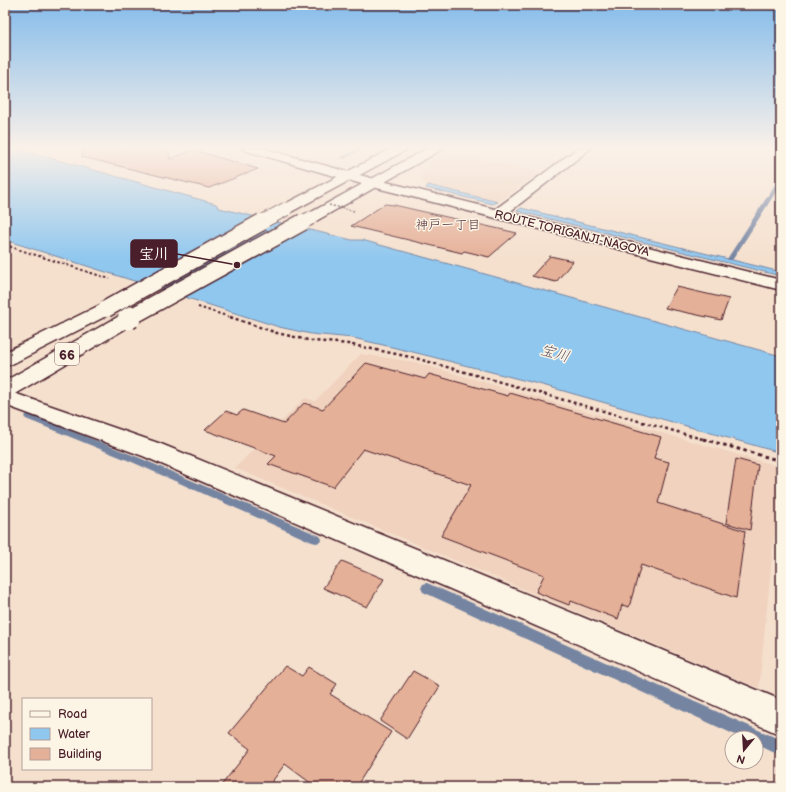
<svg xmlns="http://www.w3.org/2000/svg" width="786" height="792" viewBox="0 0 786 792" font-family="'Balsamiq Sans','Klee One',sans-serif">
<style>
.built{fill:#f0d2be}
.water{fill:#90c7ef;stroke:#7484a1}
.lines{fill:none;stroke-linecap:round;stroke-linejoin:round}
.stream{fill:#7484a1;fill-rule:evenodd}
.building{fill:#e5b098;stroke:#4a1f2b}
.street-casing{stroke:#4a1f2b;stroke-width:3}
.secondary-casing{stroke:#4a1f2b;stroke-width:3}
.primary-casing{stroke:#4a1f2b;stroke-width:3}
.path-far2{stroke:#4a1f2b;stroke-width:2;stroke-dasharray:2.5 2.5;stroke-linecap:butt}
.path-far1{stroke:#4a1f2b;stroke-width:2.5;stroke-dasharray:3 3;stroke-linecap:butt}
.path{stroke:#4a1f2b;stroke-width:3;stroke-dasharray:3.5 3.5;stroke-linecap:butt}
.street{fill:#fcf5e5;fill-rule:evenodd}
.secondary{fill:#fcf5e5;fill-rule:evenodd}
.primary{fill:#fcf5e5;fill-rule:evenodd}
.primary-bridge-far2-casing{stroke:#4a1f2b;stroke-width:15;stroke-linecap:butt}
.primary-bridge-far1-casing{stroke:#4a1f2b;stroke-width:19;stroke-linecap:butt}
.primary-bridge-casing{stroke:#4a1f2b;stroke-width:24;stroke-linecap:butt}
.path-bridge{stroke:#4a1f2b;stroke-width:1.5;stroke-dasharray:2 2;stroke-linecap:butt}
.primary-bridge-far2{stroke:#fcf5e5;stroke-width:13}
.primary-bridge-far1{stroke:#fcf5e5;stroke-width:16}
.primary-bridge{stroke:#fcf5e5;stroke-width:21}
.labels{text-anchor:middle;stroke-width:3;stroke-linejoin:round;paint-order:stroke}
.far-street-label{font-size:12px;fill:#4a1f2b;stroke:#fcf5e5}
.far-neighbourhood-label{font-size:13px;fill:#4a1f2b;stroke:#fcf5e5}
.shield{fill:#fcf5e5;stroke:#7f5f63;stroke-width:1}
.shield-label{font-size:13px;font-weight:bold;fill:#4a1f2b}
.water-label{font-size:15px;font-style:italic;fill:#5f5166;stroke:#fcf5e5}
.leader{fill:none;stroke:#4a1f2b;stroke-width:1.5}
.callout-dot{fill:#4a1f2b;stroke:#fcf5e5;stroke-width:1.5}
.callout{fill:#4a1f2b;stroke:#4a1f2b;stroke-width:1.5}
.callout-label{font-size:15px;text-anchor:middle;font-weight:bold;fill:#fff}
</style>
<rect width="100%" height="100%" fill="#f5e0ce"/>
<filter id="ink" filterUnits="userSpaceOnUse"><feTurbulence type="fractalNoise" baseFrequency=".025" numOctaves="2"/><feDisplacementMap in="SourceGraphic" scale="8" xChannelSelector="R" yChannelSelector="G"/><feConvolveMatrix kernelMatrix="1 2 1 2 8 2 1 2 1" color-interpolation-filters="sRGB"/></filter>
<g filter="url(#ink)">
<g class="built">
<path d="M447,152L541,172L498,202L428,185L422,181V172L429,165L426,164Z"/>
<path d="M361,354L414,362L781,467L759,688L235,468L305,398L315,401Z"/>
</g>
<g class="water">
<path d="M5,148H14L216,204L219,208L352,240H362L781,356V453L546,386L417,353L353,338L311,334L279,327L5,240Z"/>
<path d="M428,185L498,202L493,204L426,188Z"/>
<path d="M521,208L781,272V276L517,211Z"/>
</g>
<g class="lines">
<g class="stream">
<path d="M359,148H365L344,159L340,158Z"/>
<path d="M781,178V184L733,259L732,260H728L727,259L778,180Z"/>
<path d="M29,414L140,458L320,536L322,539L320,542L316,543L312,542L132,462L26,419L24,417L26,415Z"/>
<path d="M427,583L781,740V756L756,744V738H742L423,592L421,588L423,584Z"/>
</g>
</g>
<g class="building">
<path d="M83,148H168L170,159L193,150L258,169L209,188L82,157Z"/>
<path d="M385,204L394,205L517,233L489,257L464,251L462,253L351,226Z"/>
<path d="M550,256L573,261L556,282L532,276Z"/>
<path d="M677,287L729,299L721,320L665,308Z"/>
<path d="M366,363L425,379L429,374L508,396L510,393L661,437L654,458L669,462L658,503L745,531L736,598L641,565L629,607L622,605L618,619L571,601L569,605L536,592L544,575L441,536L471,485L363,449L333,487L268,464L276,456L205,430L226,411L237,415L243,410L284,424L304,403L323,409Z"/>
<path d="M736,459L758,465L750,530L726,523Z"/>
<path d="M342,561L384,579L367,607L323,588Z"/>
<path d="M285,666L302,676L309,667L337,684L330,694L391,732L356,787H316L285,764L268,787H220L250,749L229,733Z"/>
<path d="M413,671L440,686L407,739L380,721Z"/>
</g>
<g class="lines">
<defs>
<g id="street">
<path d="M578,148H591L503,217L498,218L493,217L491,214L493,211Z"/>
<path d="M5,390L161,444L604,626L781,700V735L582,646L143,456L5,405Z"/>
</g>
<path id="secondary" d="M242,148H261L378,180L781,280V290L369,186L244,150Z"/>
<g id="primary">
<path d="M393,148H408L406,150L291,212L286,213L281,212L279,209L281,206Z"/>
<path d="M428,148H443L441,150L316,221L311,222L306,221L304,218L306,215Z"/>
<path d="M106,304L112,305L115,309L112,313L12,364L5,366V352L100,305Z"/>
<path d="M128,313L135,315L137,319L135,323L13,395L5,397V381L121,315Z"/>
</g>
</defs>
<use href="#street" class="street-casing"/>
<use href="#secondary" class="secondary-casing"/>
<use href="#primary" class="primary-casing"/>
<g class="path-far2">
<path d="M5,245L110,279"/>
<path d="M198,307L233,318"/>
</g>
<path class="path-far1" d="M230,317L277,333L312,341L348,344L415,358L706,440"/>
<path class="path" d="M703,439L781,461"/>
<use href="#street" class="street"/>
<use href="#secondary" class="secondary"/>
<use href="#primary" class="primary"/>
<defs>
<g id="primary-bridge-far2">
<path d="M260,223L286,209"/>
<path d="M301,223L311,218"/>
</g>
<g id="primary-bridge-far1">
<path d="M106,309L262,222"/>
<path d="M129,318L303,222"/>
</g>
<path id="primary-bridge" d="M128,319L131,317"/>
</defs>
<use href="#primary-bridge-far2" class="primary-bridge-far2-casing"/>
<use href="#primary-bridge-far1" class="primary-bridge-far1-casing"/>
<use href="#primary-bridge" class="primary-bridge-casing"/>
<path class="path-bridge" d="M329,205L354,211"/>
<use href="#primary-bridge-far2" class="primary-bridge-far2"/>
<use href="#primary-bridge-far1" class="primary-bridge-far1"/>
<use href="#primary-bridge" class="primary-bridge"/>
</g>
</g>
<linearGradient id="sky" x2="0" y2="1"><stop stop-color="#85bceb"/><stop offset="0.57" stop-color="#faf1e9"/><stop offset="1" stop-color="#faf1e9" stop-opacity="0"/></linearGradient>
<rect width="786" height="259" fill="url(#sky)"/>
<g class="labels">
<g class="far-street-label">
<text transform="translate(572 233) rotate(14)" y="4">ROUTE TORIGANJI-NAGOYA</text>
</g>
<g class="far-neighbourhood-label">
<text x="448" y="229">神戸一丁目</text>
</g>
<rect class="shield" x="55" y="343" width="24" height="22" rx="3"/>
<g class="shield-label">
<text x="67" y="359">66</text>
</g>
<g class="water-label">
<text transform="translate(555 353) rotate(16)" y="5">宝川</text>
</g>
</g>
<path class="leader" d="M237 265L177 254"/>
<circle class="callout-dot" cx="237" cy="265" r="4"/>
<rect class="callout" x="131" y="240" width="46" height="27" rx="4"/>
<g class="callout-label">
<text x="154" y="259">宝川</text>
</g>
<rect width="786" height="792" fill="none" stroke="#fcf5e5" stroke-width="20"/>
<rect x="10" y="10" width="766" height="772" fill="none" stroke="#4a1f2b" stroke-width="1.5" filter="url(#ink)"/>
<rect x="22" y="698" width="130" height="72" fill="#fcf5e5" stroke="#b59f9b"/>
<rect x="30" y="711" width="20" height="6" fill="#fcf5e5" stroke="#b59f9b"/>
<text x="58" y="718" font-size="12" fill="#4a1f2b">Road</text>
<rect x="30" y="728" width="20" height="12" fill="#90c7ef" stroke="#b59f9b"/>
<text x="58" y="738" font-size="12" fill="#4a1f2b">Water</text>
<rect x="30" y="748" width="20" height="12" fill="#e5b098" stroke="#b59f9b"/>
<text x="58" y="758" font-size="12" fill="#4a1f2b">Building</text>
<g transform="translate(744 750) rotate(198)"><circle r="19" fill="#fcf5e5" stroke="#b59f9b"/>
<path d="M0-3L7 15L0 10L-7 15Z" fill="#4a1f2b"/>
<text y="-6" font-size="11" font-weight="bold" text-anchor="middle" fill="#4a1f2b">N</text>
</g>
</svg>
